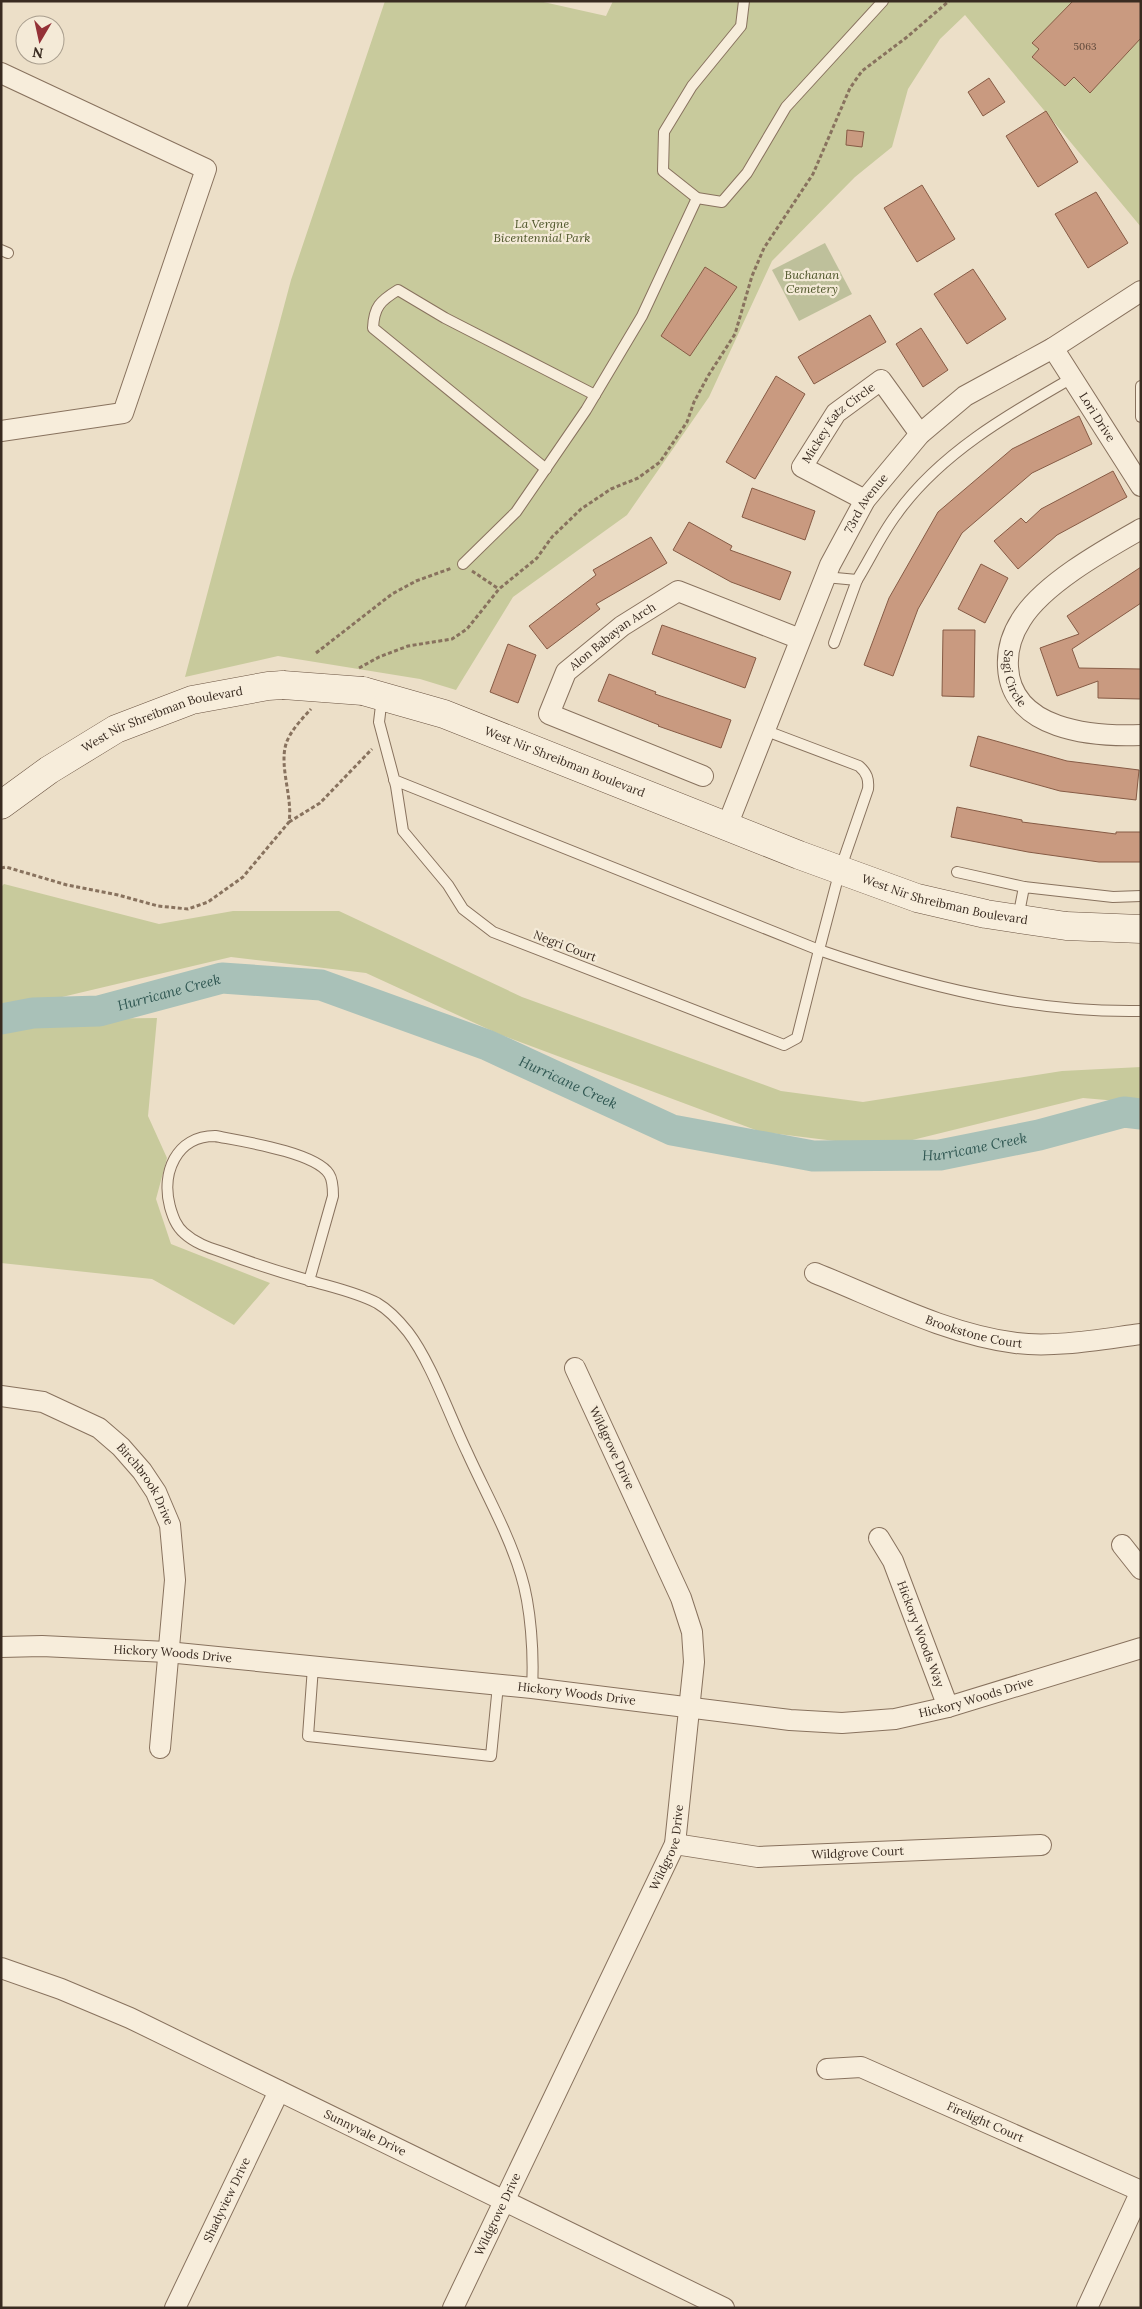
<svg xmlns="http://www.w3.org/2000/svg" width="1142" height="2309" viewBox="0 0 1142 2309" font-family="Lora,serif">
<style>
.green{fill:#c8ca9c}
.cemetery{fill:#bec09b}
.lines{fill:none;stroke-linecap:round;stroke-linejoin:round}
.river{stroke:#a9c1b8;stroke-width:31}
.building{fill:#c99a80;stroke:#865b45}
.service-casing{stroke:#88725e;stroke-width:12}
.minor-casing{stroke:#88725e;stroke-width:22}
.secondary-casing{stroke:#6a5341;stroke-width:29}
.path{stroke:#88725e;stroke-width:3;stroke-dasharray:4 2.5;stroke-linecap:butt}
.service{stroke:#f7eddb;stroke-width:10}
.minor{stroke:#f7eddb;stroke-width:20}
.secondary{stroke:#f7eddb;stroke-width:28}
.secondary-bridge-casing{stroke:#6a5341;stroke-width:29;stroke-linecap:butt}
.secondary-bridge{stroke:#f7eddb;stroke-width:28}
.labels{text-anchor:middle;stroke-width:4.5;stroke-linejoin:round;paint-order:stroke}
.number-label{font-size:10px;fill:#5d4739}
.park-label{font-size:12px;font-style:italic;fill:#4c5428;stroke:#f4ead7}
.street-label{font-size:12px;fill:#392b21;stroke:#f4ead7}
.water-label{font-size:14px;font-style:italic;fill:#315853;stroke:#f4ead7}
</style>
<rect width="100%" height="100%" fill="#ecdfc8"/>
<g class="green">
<path d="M385,1H539L606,16L613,1H1141V227L965,15L940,39L908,89L892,147L855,177L772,261L709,397L627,515L513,597L456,690L420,679L278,656L185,677L291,280Z"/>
<path d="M4,884L159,924L233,911H339L522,997L781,1091L863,1102L1062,1071L1141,1067V1103L1083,1098L884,1147L761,1132L501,1035L366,973L231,957L62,997L72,1019L157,1018L148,1116L167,1158L156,1199L171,1244L270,1283L234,1325L152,1279L1,1263V887Z"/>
</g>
<path class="cemetery" d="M825,243L852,294L799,321L772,270Z"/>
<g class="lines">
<path class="river" id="s1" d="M1,1019L33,1013L99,1011L222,978L321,985L487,1045L672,1130L813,1156L940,1155L1039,1135L1124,1112L1141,1114"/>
</g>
<g class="building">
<path d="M1073,1H1141V38L1090,93L1074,77L1065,86L1032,57L1039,49L1032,43Z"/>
<path d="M989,78L1005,102L983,116L968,92Z"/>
<path d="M1046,111L1078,162L1038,187L1006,136Z"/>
<path d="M847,130L864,132L862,147L846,145Z"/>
<path d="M922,185L955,239L917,262L884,208Z"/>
<path d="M1096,192L1128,243L1088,268L1055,214Z"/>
<path d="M705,267L737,287L690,356L661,336Z"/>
<path d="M973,269L1006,319L967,344L934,294Z"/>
<path d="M870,315L886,342L814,384L798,357Z"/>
<path d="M921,328L948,370L923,387L896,344Z"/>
<path d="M776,376L805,394L755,479L726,462Z"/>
<path d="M1079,416L1092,444L1032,473L962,533L918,609L893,676L864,665L889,598L938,512L1012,449Z"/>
<path d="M1113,471L1127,497L1057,535L1018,569L994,541L1021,518L1026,523L1041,509Z"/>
<path d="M752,488L815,511L805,540L742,517Z"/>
<path d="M689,522L732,546L730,550L791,572L780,600L731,582L673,550Z"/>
<path d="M651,537L667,563L596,604L600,609L547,649L529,626L596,575L593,570Z"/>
<path d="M981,564L1008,578L985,623L958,609Z"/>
<path d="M1141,567V603L1072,649L1079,668L1141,669V699L1098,698V681L1057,696L1040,648L1079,634L1067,616Z"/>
<path d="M662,625L756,658L745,688L652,654Z"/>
<path d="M943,630H975L974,697L942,696Z"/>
<path d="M508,644L536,655L518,703L490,692Z"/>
<path d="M609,674L656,692L655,694L731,720L721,748L658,726L659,725L598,701Z"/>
<path d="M978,736L1067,761L1139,770L1136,800L1060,791L970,766Z"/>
<path d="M957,807L1022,820V822L1116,834V832H1141V862H1099L1028,852L951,837Z"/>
</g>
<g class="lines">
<defs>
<g id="service">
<path d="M744,1L741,26L692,86L664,132L663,171L697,198L722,202L747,173L786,107L883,1"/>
<path d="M1,250L8,253"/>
<path d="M1141,386V417"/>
<path d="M546,469L373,328C374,307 380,301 398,290L445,318L595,395"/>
<path d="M463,564L516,512L586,410L642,316L697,198"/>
<path d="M825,577L857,580C870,559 881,535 896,515C939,454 1009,414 1072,378"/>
<path d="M834,643L857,580"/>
<path d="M382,697L379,722L396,786L403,831L448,885L463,909L493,932L784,1045L797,1038L819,950L394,780"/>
<path d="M764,730L859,766C867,773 869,779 868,789L840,870L819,950C923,986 1030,1013 1141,1011"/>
<path d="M957,872L1024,887"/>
<path d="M1018,918L1024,887L1113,897L1141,896"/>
<path d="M309,1281L333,1196C333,1189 333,1180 329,1174C315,1152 240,1141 215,1136C176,1136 161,1173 170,1207C173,1217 176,1226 184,1233C196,1244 210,1248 225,1253C252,1263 280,1272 308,1280C331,1287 356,1292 377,1303C389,1310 400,1322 408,1332C431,1362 450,1417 467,1452C485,1492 508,1532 521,1575C531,1607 534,1655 532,1688"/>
<path d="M313,1667L308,1736L491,1756L498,1685"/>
</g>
<g id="minor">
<path d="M1,73L206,169L123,413L1,431"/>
<path id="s2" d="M1053,348L1141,486"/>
<path id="s3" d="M865,500L802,467L836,413L881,380L920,434"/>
<path id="s4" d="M1141,529C1104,550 1043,584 1021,620C1012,634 1007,651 1008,667C1011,730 1092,737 1141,735"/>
<path id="s5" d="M703,776L549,714L566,672L622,626L678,591L800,639"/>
<path id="s6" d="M727,826L830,565L865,500L920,434L965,396L1053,348L1141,291"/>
<path id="s7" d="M815,1273C880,1299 946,1334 1016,1343C1055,1348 1102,1339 1141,1334"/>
<path id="s8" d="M1,1396L43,1402L99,1428L121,1447L142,1471L156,1492L170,1525L175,1580L160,1748"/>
<path id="s9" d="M879,1538L893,1561L948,1707"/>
<path d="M1122,1545L1141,1569"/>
<path id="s10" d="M1,1647L42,1646L167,1652L532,1688L790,1720L842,1723L895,1719L948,1707L1141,1648"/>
<path id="s11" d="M675,1844L758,1857L1041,1845"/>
<path id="s12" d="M1,1968L61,1989L130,2018L724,2308"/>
<path id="s13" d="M827,2069L861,2067L1141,2191"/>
<path id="s14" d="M175,2308L279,2091"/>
<path id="s15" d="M453,2308L675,1844L694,1662L692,1632L681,1598L575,1368"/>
<path d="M1087,2308L1141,2191"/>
</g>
<g id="secondary">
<path id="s16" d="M363,691L444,714L799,855L917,898L986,914L1066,926L1141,929"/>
<path id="s17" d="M1,805L49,770L116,729L192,700L268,686L283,685"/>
</g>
</defs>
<use href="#service" class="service-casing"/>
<use href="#minor" class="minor-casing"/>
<use href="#secondary" class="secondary-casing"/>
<g class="path">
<path d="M472,571L499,589"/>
<path d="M316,653L392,594L416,581L452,568"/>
<path d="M359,668L379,657L408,646L452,639L467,629L499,589L537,558L552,537L581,509L611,489L638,478L660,462L687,422L694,402L708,376L735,334L752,276L764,248L813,174L850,88L862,71L907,37L949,1"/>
<path d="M289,822L320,803L372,749"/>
<path d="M1,868L6,867L67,885L118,895L158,906L188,909L208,902L243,877L289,822C293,798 279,767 286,744C290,731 302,719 311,709"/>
</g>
<use href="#service" class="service"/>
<use href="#minor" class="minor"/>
<use href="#secondary" class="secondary"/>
<defs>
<path id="secondary-bridge" d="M283,685L363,691"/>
</defs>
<use href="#secondary-bridge" class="secondary-bridge-casing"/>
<use href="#secondary-bridge" class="secondary-bridge"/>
</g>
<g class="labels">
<g class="number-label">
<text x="1085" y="50">5063</text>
</g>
<g class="park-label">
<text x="542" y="228">La Vergne<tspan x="542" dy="14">Bicentennial Park</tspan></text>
<text x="812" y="279">Buchanan<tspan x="812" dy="14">Cemetery</tspan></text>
</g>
<g class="street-label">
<text dy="4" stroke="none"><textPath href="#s2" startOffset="82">Lori Drive</textPath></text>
<text dy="4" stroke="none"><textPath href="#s3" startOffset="129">Mickey Katz Circle</textPath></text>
<text dy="4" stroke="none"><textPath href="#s6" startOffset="352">73rd Avenue</textPath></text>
<text dy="4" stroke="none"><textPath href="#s5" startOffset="270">Alon Babayan Arch</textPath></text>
<text dy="4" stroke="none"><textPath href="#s4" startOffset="214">Sagi Circle</textPath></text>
<text dy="4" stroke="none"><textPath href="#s17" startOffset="185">West Nir Shreibman Boulevard</textPath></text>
<text dy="4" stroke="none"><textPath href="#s16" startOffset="214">West Nir Shreibman Boulevard</textPath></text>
<text dy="4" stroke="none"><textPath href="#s16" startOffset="619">West Nir Shreibman Boulevard</textPath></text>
<text transform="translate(565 946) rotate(21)" y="4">Negri Court</text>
<text dy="4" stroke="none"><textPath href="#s7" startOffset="170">Brookstone Court</textPath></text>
<text transform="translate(612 1448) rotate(65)" y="4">Wildgrove Drive</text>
<text dy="4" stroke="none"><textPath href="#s8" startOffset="178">Birchbrook Drive</textPath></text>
<text dy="4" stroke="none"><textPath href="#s9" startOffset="105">Hickory Woods Way</textPath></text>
<text dy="4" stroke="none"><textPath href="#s10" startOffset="172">Hickory Woods Drive</textPath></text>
<text dy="4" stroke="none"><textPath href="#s10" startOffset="578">Hickory Woods Drive</textPath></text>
<text dy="4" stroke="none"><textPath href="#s10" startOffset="982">Hickory Woods Drive</textPath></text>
<text dy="4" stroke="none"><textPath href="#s15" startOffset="509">Wildgrove Drive</textPath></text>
<text dy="4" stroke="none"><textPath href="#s11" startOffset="184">Wildgrove Court</textPath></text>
<text dy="4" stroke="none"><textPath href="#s13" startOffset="170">Firelight Court</textPath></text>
<text dy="4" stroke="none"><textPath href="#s12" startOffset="400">Sunnyvale Drive</textPath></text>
<text dy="4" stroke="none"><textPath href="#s14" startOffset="120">Shadyview Drive</textPath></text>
<text dy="4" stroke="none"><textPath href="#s15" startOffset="104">Wildgrove Drive</textPath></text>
</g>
<g class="water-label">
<text dy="5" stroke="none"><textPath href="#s1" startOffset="171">Hurricane Creek</textPath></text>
<text dy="5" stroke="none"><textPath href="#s1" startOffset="591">Hurricane Creek</textPath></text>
<text dy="5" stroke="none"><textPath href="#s1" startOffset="1011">Hurricane Creek</textPath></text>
</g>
</g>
<rect width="1142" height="2309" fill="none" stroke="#392b21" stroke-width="5"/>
<g transform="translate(40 40) rotate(189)"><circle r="24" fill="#f4ead7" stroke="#a99e8e"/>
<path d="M0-4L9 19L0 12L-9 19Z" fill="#943137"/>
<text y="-8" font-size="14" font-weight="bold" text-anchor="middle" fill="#392b21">N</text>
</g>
</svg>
